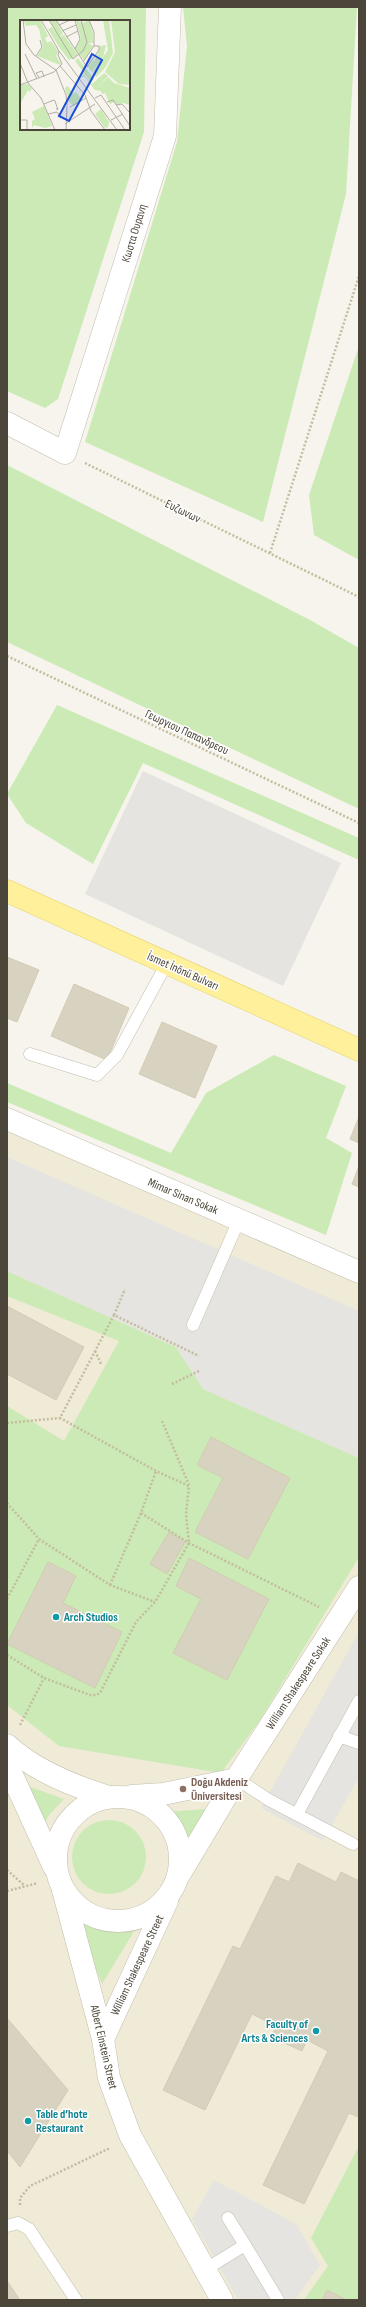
<svg xmlns="http://www.w3.org/2000/svg" width="366" height="2307" viewBox="0 0 366 2307" font-family="'Sofia Sans Condensed',sans-serif">
<style>
.education{fill:#efebd6}
.green{fill:#cbeab5;fill-rule:evenodd}
.parking{fill:#e5e4e0}
.building{fill:#d8d2c1;stroke:#d3cbb4}
.lines{fill:none;stroke-linecap:round;stroke-linejoin:round}
.service-casing{stroke:#c2beae;stroke-width:13}
.minor-casing{stroke:#c2beae;stroke-width:23}
.primary-casing{stroke:#e6d269;stroke-width:23}
.path{stroke:#c4bc9f;stroke-width:2.5;stroke-dasharray:2 2;stroke-linecap:butt}
.service{stroke:#fff;stroke-width:12}
.minor{stroke:#fff;stroke-width:22}
.primary{stroke:#fff19c;stroke-width:22}
.culture-dot{fill:#0f9aa8;stroke:#fff;stroke-width:1.5}
.education-dot{fill:#8d6e63;stroke:#fff;stroke-width:1.5}
.labels{text-anchor:middle;stroke-width:3;stroke-linejoin:round;paint-order:stroke}
.street-label{font-size:12px;fill:#4b4639;stroke:#fff}
.culture-label{font-size:12px;font-weight:bold;fill:#0d838f;stroke:#fff;text-anchor:start}
.education-label{font-size:12px;font-weight:bold;fill:#785e54;stroke:#fff;text-anchor:start}
.inset-road{fill:none;stroke:#b2aea4;stroke-width:1}
.view{fill:#1d4ed8;fill-opacity:0.15;stroke:#1d4ed8;stroke-width:2}
.inset-edge{fill:none;stroke:#4b4639;stroke-width:2}
</style>
<rect width="100%" height="100%" fill="#f6f4ec"/>
<path class="education" d="M7,1125L359,1278V2300H7Z"/>
<g class="green">
<path d="M7,7H146L144,132L58,399L45,408L7,391ZM21,21H129V129H21Z"/>
<path d="M183,7H357L346,194L263,522L85,442L177,142L187,46Z"/>
<path d="M359,346V560L314,535L309,495Z"/>
<path d="M7,465L310,620L359,648V809L7,642Z"/>
<path d="M57,705L359,838V860L143,763L93,864L26,823L7,794Z"/>
<path d="M274,1055L346,1086L326,1138L352,1153L326,1235L7,1102V1083L171,1153L206,1093Z"/>
<path d="M7,1271L176,1347L203,1389L359,1458V1557L260,1720L221,1773L59,1746L7,1705V1406L64,1441L119,1341L7,1296Z"/>
<path d="M22,1784L64,1799L49,1815L39,1835Z"/>
<path d="M207,1809L184,1846L165,1812Z"/>
<circle cx="109" cy="1857" r="37"/>
<path d="M77,1919L105,1930L139,1923L102,1984Z"/>
<path d="M359,2146V2300H304L328,2266L311,2238Z"/>
</g>
<g class="parking">
<path d="M143,771L341,863L283,986L85,894Z"/>
<path d="M7,1157L359,1311V1458L203,1389L176,1347L7,1271Z"/>
<path d="M359,1632V1777L323,1841L261,1808Z"/>
<path d="M214,2180L296,2224L320,2265L295,2300H238L192,2219Z"/>
</g>
<g class="building">
<path d="M7,957L39,970L17,1022L7,1018Z"/>
<path d="M74,984L129,1008L107,1060L51,1036Z"/>
<path d="M162,1022L217,1046L195,1098L139,1074Z"/>
<path d="M359,1117V1143L350,1139Z"/>
<path d="M359,1166V1187L352,1184Z"/>
<path d="M7,1306L84,1347L56,1400L7,1374Z"/>
<path d="M211,1437L290,1478L248,1559L195,1532L223,1478L197,1465Z"/>
<path d="M169,1532L185,1542L167,1574L150,1564Z"/>
<path d="M189,1558L269,1599L227,1680L173,1653L201,1599L176,1586Z"/>
<path d="M48,1562L76,1576L63,1603L122,1632L95,1688L7,1644Z"/>
<path d="M298,1863L336,1882L341,1872L359,1881V2115L358,2117L349,2113L304,2204L263,2185L328,2051L307,2040L302,2051L271,2037L276,2026L252,2014L205,2110L163,2090L233,1946L240,1949L276,1876L289,1882Z"/>
<path d="M7,2018L68,2090L20,2167L8,2152L7,2153Z"/>
<path d="M7,2281L20,2300H7Z"/>
<path d="M327,2290L345,2299L322,2300Z"/>
</g>
<g class="lines">
<defs>
<g id="service">
<path d="M30,1054L97,1075L117,1055L167,963"/>
<path d="M193,1325L239,1220"/>
<path d="M339,1736L359,1743"/>
<path d="M237,1779L269,1800L353,1844"/>
<path d="M297,1814L359,1701"/>
<path d="M228,2218L245,2245"/>
<path d="M7,2226L18,2223L29,2229L76,2300"/>
<path d="M206,2269L245,2245L278,2300"/>
</g>
<g id="minor">
<path d="M7,423L65,453L165,136L170,7"/>
<path d="M7,1119L359,1272"/>
<path d="M7,1745C35,1771 73,1786 109,1797"/>
<path d="M7,1764L54,1867"/>
<path d="M132,1796L163,1794L237,1779"/>
<circle cx="118" cy="1859" r="62"/>
<path d="M179,1875L240,1773L359,1587"/>
<path d="M63,1890L103,2039L109,2078L130,2135L222,2300"/>
<path d="M103,2039L167,1901"/>
</g>
<path id="primary" d="M7,891L359,1050"/>
</defs>
<use href="#service" class="service-casing"/>
<use href="#minor" class="minor-casing"/>
<use href="#primary" class="primary-casing"/>
<g class="path">
<path d="M85,463L359,597"/>
<path d="M270,553L359,276"/>
<path d="M7,656L359,823"/>
<path d="M114,1315L125,1289"/>
<path d="M95,1351L101,1364"/>
<path d="M172,1384L199,1371"/>
<path d="M162,1421L189,1485"/>
<path d="M7,1423L60,1418"/>
<path d="M7,1503L39,1539L110,1585L155,1602"/>
<path d="M141,1513L189,1543L319,1607"/>
<path d="M110,1585L141,1513L156,1471"/>
<path d="M7,1599L39,1539"/>
<path d="M7,1655L44,1678L90,1695H97L101,1691L136,1622L155,1602L189,1543L186,1514L189,1486L156,1471L60,1418L114,1315L199,1356"/>
<path d="M20,1725L44,1678"/>
<path d="M7,1870L25,1886"/>
<path d="M7,1891L38,1883"/>
<path d="M20,2205V2198L30,2186L110,2148"/>
</g>
<use href="#service" class="service"/>
<use href="#minor" class="minor"/>
<use href="#primary" class="primary"/>
</g>
<g class="culture-dot">
<circle cx="56" cy="1617" r="4"/>
<circle cx="316" cy="2031" r="4"/>
<circle cx="28" cy="2121" r="4"/>
</g>
<circle class="education-dot" cx="183" cy="1789" r="4"/>
<g class="labels">
<g class="street-label">
<text transform="translate(134 233) rotate(-73)" y="4">Κωστα Ουρανη</text>
<text transform="translate(183 511) rotate(26)" y="4">Ευζωνων</text>
<text transform="translate(187 732) rotate(25)" y="4">Γεωργιου Παπανδρεου</text>
<text transform="translate(183 971) rotate(24)" y="4">İsmet İnönü Bulvarı</text>
<text transform="translate(183 1196) rotate(23)" y="4">Mimar Sinan Sokak</text>
<text transform="translate(298 1683) rotate(-57)" y="4">William Shakespeare Sokak</text>
<text transform="translate(137 1965) rotate(-65)" y="4">William Shakespeare Street</text>
<text transform="translate(104 2047) rotate(77)" y="4">Albert Einstein Street</text>
</g>
<g class="culture-label">
<text x="64" y="1621">Arch Studios</text>
<text x="308" y="2028" text-anchor="end">Faculty of<tspan x="308" dy="14">Arts &amp; Sciences</tspan></text>
<text x="36" y="2118">Table d’hote<tspan x="36" dy="14">Restaurant</tspan></text>
</g>
<g class="education-label">
<text x="191" y="1786">Doğu Akdeniz<tspan x="191" dy="14">Üniversitesi</tspan></text>
</g>
</g>
<g transform="translate(20 20)">
<rect width="110" height="110" fill="#f6f4ec"/>
<path d="M3,0H20L28,16L25,18L27,23L31,21L38,31L36,36L41,44L40,45L17,36L23,27L19,9L16,5L6,6ZM30,0H36L43,14L38,17L44,15L58,35L49,40L39,27L28,9L32,7L37,15ZM56,0L62,3L69,0L73,13V23H68L73,26L64,40L55,29L61,19ZM83,0H89L93,33L85,48L76,57L73,52L88,30ZM91,0H110V65L99,64L85,52L95,32ZM86,25L83,37L72,52L68,47L76,38L80,26ZM58,38L74,59L71,62L55,41ZM84,53L88,56L77,68L88,57L94,63L110,68V85L103,83L97,85L94,82L90,84L85,73L82,74L81,71L75,70L65,57H61L64,54L72,64ZM8,64L12,69L9,72L8,70L0,84V65ZM51,65L62,80L53,85L49,82L45,68L48,66L53,74L56,72ZM24,86L32,106L25,108L14,105L12,108V101L15,99L12,92ZM81,89L89,102L88,107L85,108L75,94Z" fill="#cbeab5"/>
<path class="inset-road" d="M3,0L6,24L14,35L36,50L46,75L47,85M21,0L39,31M29,0L53,39L63,31L67,22L61,0M36,0L67,47L79,30V26H74M55,0L60,19L55,29M39,5L50,0M42,11L56,5M46,17L58,11M39,31L97,110M5,34L17,59M16,36L22,27L20,20M63,42L74,26V12L69,0M0,43L8,63L21,78L35,110M40,46L65,75L71,91L85,110M19,57L16,53L22,51L24,57M0,65L34,52L42,44L38,35L39,31M75,78L81,75L105,110M87,82L93,80L110,106M24,84L34,80L35,81L37,87L38,89L37,90V88M96,85L102,84L109,92M50,87L66,78M28,94L37,92L41,98M0,100H7V110M91,100L103,94M45,104L75,84M46,110L47,86"/>
<path class="view" d="M72,34L82,40L49,101L39,96Z"/>
<rect width="110" height="110" class="inset-edge"/>
</g>
<rect width="366" height="2307" fill="none" stroke="#4b4639" stroke-width="16"/>
</svg>
